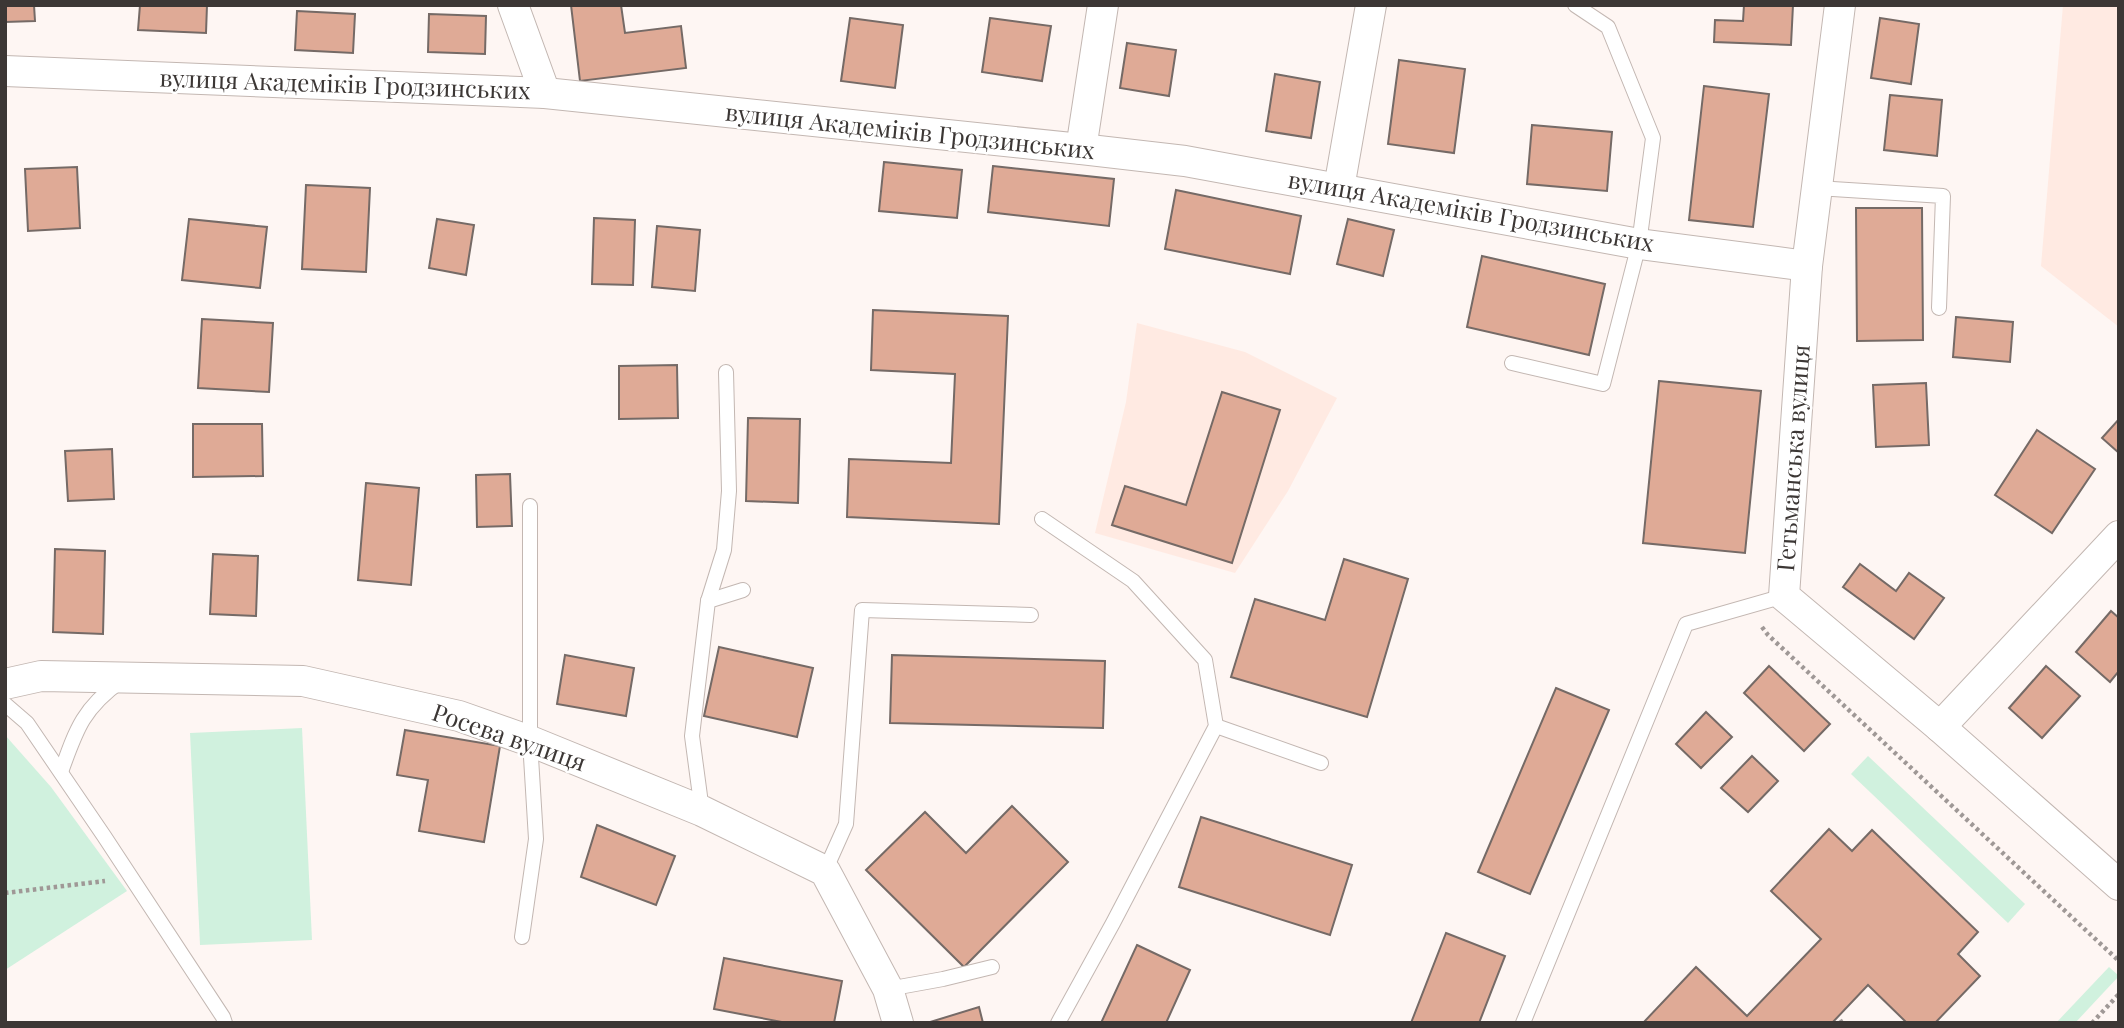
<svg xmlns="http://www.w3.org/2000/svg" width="2124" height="1028" viewBox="0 0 2124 1028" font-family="'Playfair Display',serif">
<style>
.built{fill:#ffeae2}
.green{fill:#d0f1de}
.building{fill:#dfaa96;stroke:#756a66;stroke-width:2}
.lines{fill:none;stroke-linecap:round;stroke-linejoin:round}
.lane-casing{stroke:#c3b7b2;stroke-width:16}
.street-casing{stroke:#c3b7b2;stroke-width:32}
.path{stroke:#9f9896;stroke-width:4.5;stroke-dasharray:3.5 3.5;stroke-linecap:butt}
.lane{stroke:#fff;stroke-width:14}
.street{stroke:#fff;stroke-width:30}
.labels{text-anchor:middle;stroke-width:5;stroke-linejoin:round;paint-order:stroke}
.street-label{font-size:24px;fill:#3c3735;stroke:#fff}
</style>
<rect width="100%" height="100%" fill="#fef6f3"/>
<g class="built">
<path d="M2063,5H2119V327L2041,266Z"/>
<path d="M1137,323L1245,352L1337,398L1288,491L1235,573L1095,533L1126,402Z"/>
</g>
<g class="green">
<path d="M302,728L312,940L200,945L190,733Z"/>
<path d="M5,735L51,787L127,891L5,970Z"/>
<path d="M1868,756L2025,904L2008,923L1851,774Z"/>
<path d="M2109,967L2119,976L2075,1023H2056Z"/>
</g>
<g class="building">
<path d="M5,5H34L35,21L5,22Z"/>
<path d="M140,5H207L206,33L138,30Z"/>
<path d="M571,5H621L625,33L681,26L686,68L580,81Z"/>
<path d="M1744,5H1793L1791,45L1714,42L1715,20L1743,21Z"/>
<path d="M297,11L355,14L353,53L295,50Z"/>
<path d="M429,14L486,16L485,54L428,52Z"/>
<path d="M850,18L903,25L895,88L841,81Z"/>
<path d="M990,18L1051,26L1042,81L982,72Z"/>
<path d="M1880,18L1919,24L1911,84L1871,78Z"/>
<path d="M1127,43L1176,50L1169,96L1120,88Z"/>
<path d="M1399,60L1465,69L1454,153L1388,144Z"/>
<path d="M1275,74L1320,82L1311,138L1266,131Z"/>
<path d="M1704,86L1769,94L1753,227L1689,220Z"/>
<path d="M1890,95L1942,100L1937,156L1884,150Z"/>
<path d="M1532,125L1612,132L1607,191L1527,184Z"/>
<path d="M884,162L962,170L957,218L879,211Z"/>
<path d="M993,166L1114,179L1109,226L988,212Z"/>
<path d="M77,167L80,228L28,231L25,169Z"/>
<path d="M306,185L370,188L366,272L302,269Z"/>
<path d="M1176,190L1301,216L1290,274L1165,249Z"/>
<path d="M1856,208H1922L1923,340L1857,341Z"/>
<path d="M594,218L635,220L633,285L592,284Z"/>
<path d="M189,219L267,227L260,288L182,280Z"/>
<path d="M437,219L474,225L466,275L429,268Z"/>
<path d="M1348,219L1394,230L1383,276L1337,264Z"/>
<path d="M657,226L700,230L695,291L652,287Z"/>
<path d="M1482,256L1605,284L1589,355L1467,327Z"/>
<path d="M873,310L1008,316L999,524L847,517L849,459L951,463L955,374L871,370Z"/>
<path d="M1956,317L2013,322L2010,362L1953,357Z"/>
<path d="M202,319L273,323L269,392L198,388Z"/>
<path d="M677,365L678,418L619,419V366Z"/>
<path d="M1659,381L1761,391L1745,553L1643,543Z"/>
<path d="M1926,383L1929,445L1876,447L1873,385Z"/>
<path d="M1222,392L1280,410L1232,563L1112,525L1125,486L1186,505Z"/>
<path d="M748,418L800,419L798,503L746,501Z"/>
<path d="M2119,419V453L2102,438Z"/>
<path d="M193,424H262L263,476L193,477Z"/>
<path d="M2037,430L2095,469L2052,533L1995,495Z"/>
<path d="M112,449L114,499L68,501L65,451Z"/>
<path d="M510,474L512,526L477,527L476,475Z"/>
<path d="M366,483L419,488L411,585L358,580Z"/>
<path d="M55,549L105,551L103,634L53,632Z"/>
<path d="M213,554L258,556L256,616L210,614Z"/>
<path d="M1344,559L1408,579L1367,717L1231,677L1255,599L1325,620Z"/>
<path d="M1860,564L1896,591L1909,573L1944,598L1914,639L1843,587Z"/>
<path d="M2111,611L2119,618V671L2110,682L2076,652Z"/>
<path d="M719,647L813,668L797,737L704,716Z"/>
<path d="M565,655L634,668L626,716L557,704Z"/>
<path d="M892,655L1105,661L1103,728L890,723Z"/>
<path d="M1769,666L1830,724L1804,751L1744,693Z"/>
<path d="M2046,666L2080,696L2042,738L2009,708Z"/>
<path d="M1556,688L1609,710L1530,894L1478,872Z"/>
<path d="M1706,712L1732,737L1701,768L1676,744Z"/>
<path d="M405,730L500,746L484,842L419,831L428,780L397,775Z"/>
<path d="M1752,756L1778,781L1748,812L1721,788Z"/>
<path d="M1012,806L1068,862L964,967L866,870L925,812L966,853Z"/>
<path d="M1201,817L1352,865L1330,935L1179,887Z"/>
<path d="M597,825L675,856L656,905L581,877Z"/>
<path d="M1829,829L1852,851L1872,830L1978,932L1958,954L1980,976L1935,1023H1907L1868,985L1832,1023H1643L1696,967L1747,1016L1821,939L1771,891Z"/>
<path d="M1446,933L1505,956L1479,1023H1411Z"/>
<path d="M1137,945L1190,970L1166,1023H1101Z"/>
<path d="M724,958L842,981L834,1023H787L714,1009Z"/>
<path d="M979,1007L983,1023H927Z"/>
</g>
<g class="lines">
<defs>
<g id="lane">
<path d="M1817,188L1943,196L1939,308"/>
<path d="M1512,363L1603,384L1639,244L1653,138L1608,27L1575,5"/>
<path d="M1042,519L1133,581L1205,660L1216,726L1113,923L1058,1023"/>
<path d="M708,601L724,550L729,491L726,372"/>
<path d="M5,704L27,723L104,836L223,1017L225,1023"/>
<path d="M1216,726L1321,763"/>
<path d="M61,772C76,730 83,708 121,681"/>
<path d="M702,811L692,736L708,601L743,590"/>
<path d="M825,871L846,824L862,610L1031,615"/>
<path d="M522,937L536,839L530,741V506"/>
<path d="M888,989L943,979L992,967"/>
<path d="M1523,1023L1686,624L1784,596"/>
</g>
<g id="street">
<path d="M513,5L545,93"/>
<path d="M1840,5L1807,266L1784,596L1940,727L2119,885"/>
<path d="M5,71L545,93L1081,149L1185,161L1639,244L1807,266"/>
<path d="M1081,149L1103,5"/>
<path d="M1339,188L1371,5"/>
<path d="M5,684L41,676L303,681L459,716L530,741L702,811L825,871L888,989L898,1023"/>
<path d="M1940,727L2119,536"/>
</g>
</defs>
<use href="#lane" class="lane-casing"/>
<use href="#street" class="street-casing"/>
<g class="path">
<path d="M1762,627L1768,635L2119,961"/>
<path d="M5,893L105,881"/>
<path d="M1840,1020L1842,1023"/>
<path d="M2092,1023L2119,994"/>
</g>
<use href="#lane" class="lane"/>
<use href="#street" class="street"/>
</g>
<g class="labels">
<g class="street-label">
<text transform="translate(345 85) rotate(2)" y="8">вулиця Академіків Гродзинських</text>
<text transform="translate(910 132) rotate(6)" y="8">вулиця Академіків Гродзинських</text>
<text transform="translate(1471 212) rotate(10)" y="8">вулиця Академіків Гродзинських</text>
<text transform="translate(1794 458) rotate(-86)" y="8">Гетьманська вулиця</text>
<text transform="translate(509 738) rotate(19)" y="8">Росева вулиця</text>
</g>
</g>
<rect width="2124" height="1028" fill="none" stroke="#3c3735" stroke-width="14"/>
</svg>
